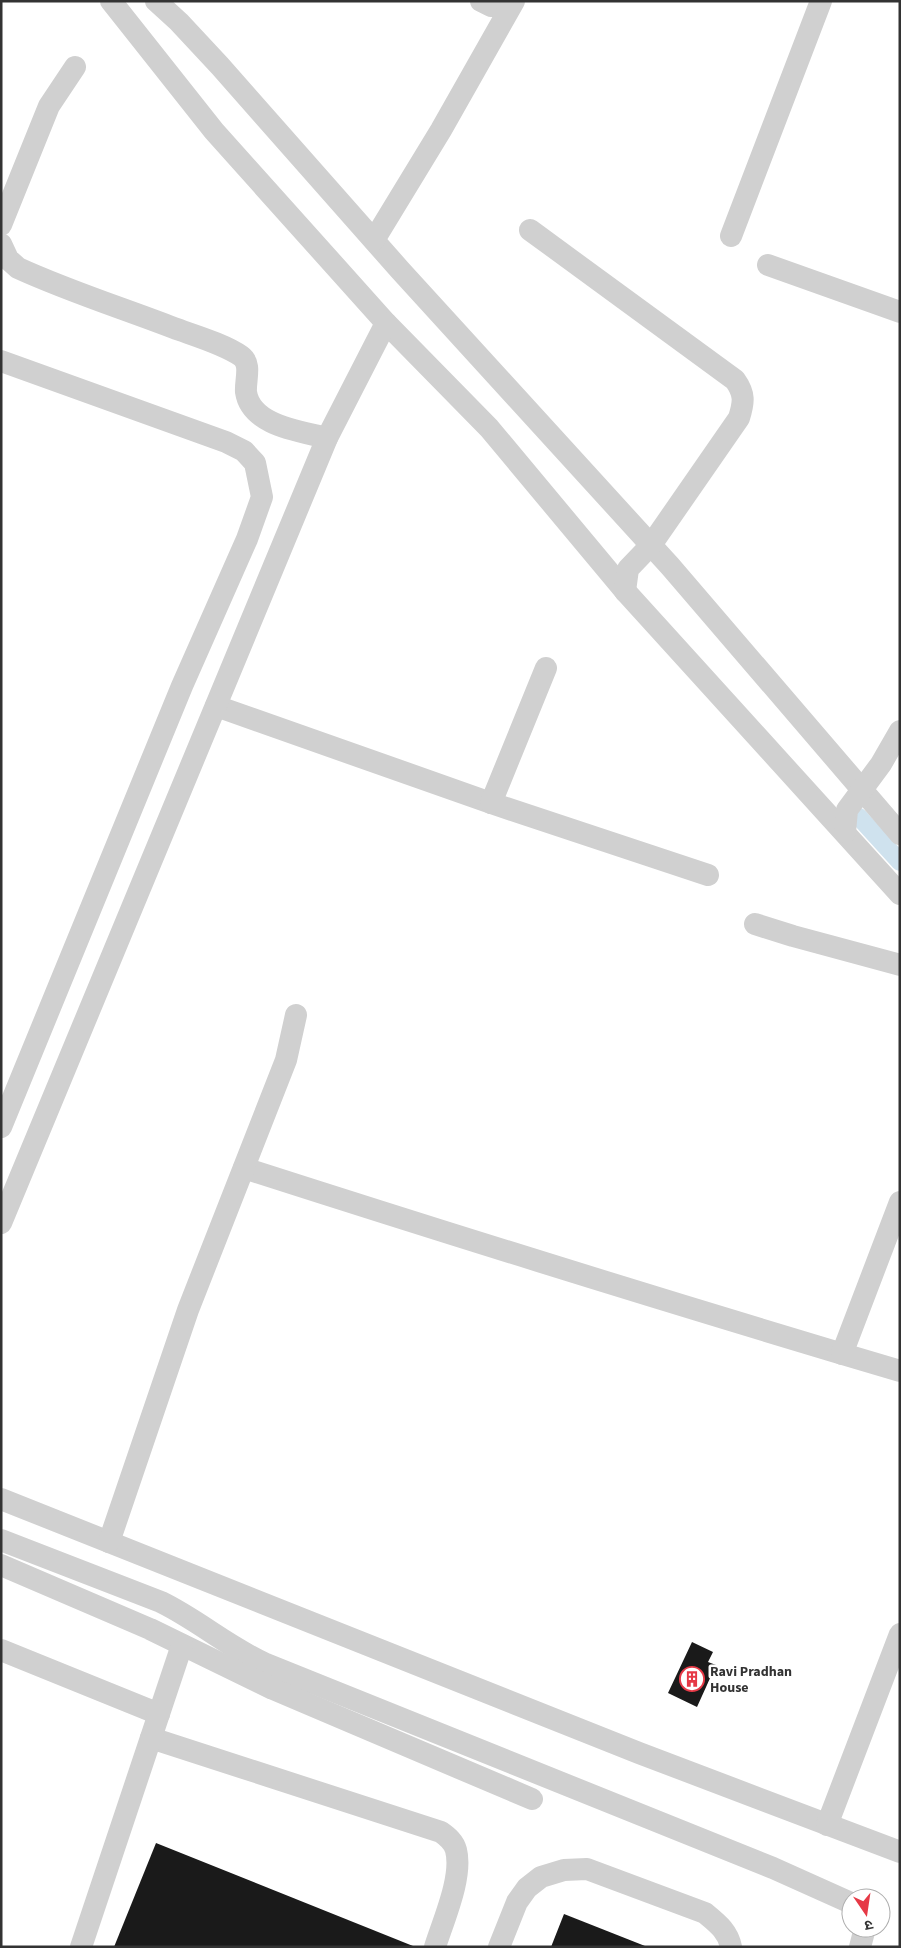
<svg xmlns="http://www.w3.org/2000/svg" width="901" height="1948" viewBox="0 0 901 1948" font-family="'Source Sans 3','Noto Sans Devanagari',sans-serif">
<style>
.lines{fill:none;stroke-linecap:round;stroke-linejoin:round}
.canal{stroke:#cfe2ee;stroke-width:18}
.building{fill:#1a1a1a}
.minor{stroke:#d0d0d0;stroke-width:22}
.labels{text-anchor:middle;stroke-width:5;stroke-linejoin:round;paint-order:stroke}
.poi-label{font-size:14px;font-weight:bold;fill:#333;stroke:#fff;text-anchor:start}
</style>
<rect width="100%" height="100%" fill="#fff"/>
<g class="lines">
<path class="canal" d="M859,817L900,862"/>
</g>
<g class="building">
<path d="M692,1642L713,1652L708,1662L716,1665L697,1707L668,1693Z"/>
<path d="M156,1843L413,1946V1947H114Z"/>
<path d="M564,1914L645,1946V1947H551Z"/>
</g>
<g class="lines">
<g class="minor">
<path d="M111,1L214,131L386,323L489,428L625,591L900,894"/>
<path d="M156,1L179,22L220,66L400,270L670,566L900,834"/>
<path d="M481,1L491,6"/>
<path d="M1,225L49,106L75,67"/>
<path d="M530,230L735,380C745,394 744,402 739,418L651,545L628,569L625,591"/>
<path d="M731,236L821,1"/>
<path d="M374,240L441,130L514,1"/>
<path d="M1,244L8,259L18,268C68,291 122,308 174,328C193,335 224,344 241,356C252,364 245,380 246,392C251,426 301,431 327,438"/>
<path d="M768,265L900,312"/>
<path d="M1,361L226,442L244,451L255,463L262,497L247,539L182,686L1,1127"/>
<path d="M216,706L491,803L708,875"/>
<path d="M491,803L546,668"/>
<path d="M845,832L847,810L881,764L900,731"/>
<path d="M755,924L793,936L900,965"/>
<path d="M244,1168C462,1238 681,1306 900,1371"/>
<path d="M1,1223L327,438L386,323"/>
<path d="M842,1354L900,1202"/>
<path d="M1,1499L639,1753L900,1852"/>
<path d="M1,1540L161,1602C198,1620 228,1647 266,1664L773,1868L851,1903"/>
<path d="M109,1542L188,1310L286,1060L296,1015"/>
<path d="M1,1565L150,1629L273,1689L532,1799"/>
<path d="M1,1650L159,1714"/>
<path d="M151,1738L441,1832C448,1837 454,1842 456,1850C463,1877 443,1921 435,1947"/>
<path d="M827,1825L900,1634"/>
<path d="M81,1947L182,1645"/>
<path d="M499,1947L517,1902L527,1888L541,1877L564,1870L587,1869L705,1913C717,1923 728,1931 731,1947"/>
<path d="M860,1947L865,1928"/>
</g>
</g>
<defs>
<symbol id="building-ring" viewBox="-11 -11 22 22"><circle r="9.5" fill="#fff" stroke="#e63946" stroke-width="1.5"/><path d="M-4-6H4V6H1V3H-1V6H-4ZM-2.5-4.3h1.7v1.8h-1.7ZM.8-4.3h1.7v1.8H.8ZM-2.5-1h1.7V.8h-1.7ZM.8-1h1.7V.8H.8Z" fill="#e63946"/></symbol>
</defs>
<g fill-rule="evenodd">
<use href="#building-ring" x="678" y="1665" width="28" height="28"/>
</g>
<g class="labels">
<g class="poi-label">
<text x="710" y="1676">Ravi Pradhan<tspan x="710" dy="16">House</tspan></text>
</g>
</g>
<rect width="901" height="1948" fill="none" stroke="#333333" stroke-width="5"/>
<g transform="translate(866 1913) rotate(167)"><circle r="24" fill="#ffffff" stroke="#adadad"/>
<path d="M0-4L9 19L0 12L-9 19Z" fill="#e63946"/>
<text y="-8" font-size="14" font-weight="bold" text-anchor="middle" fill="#333333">उ</text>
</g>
</svg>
